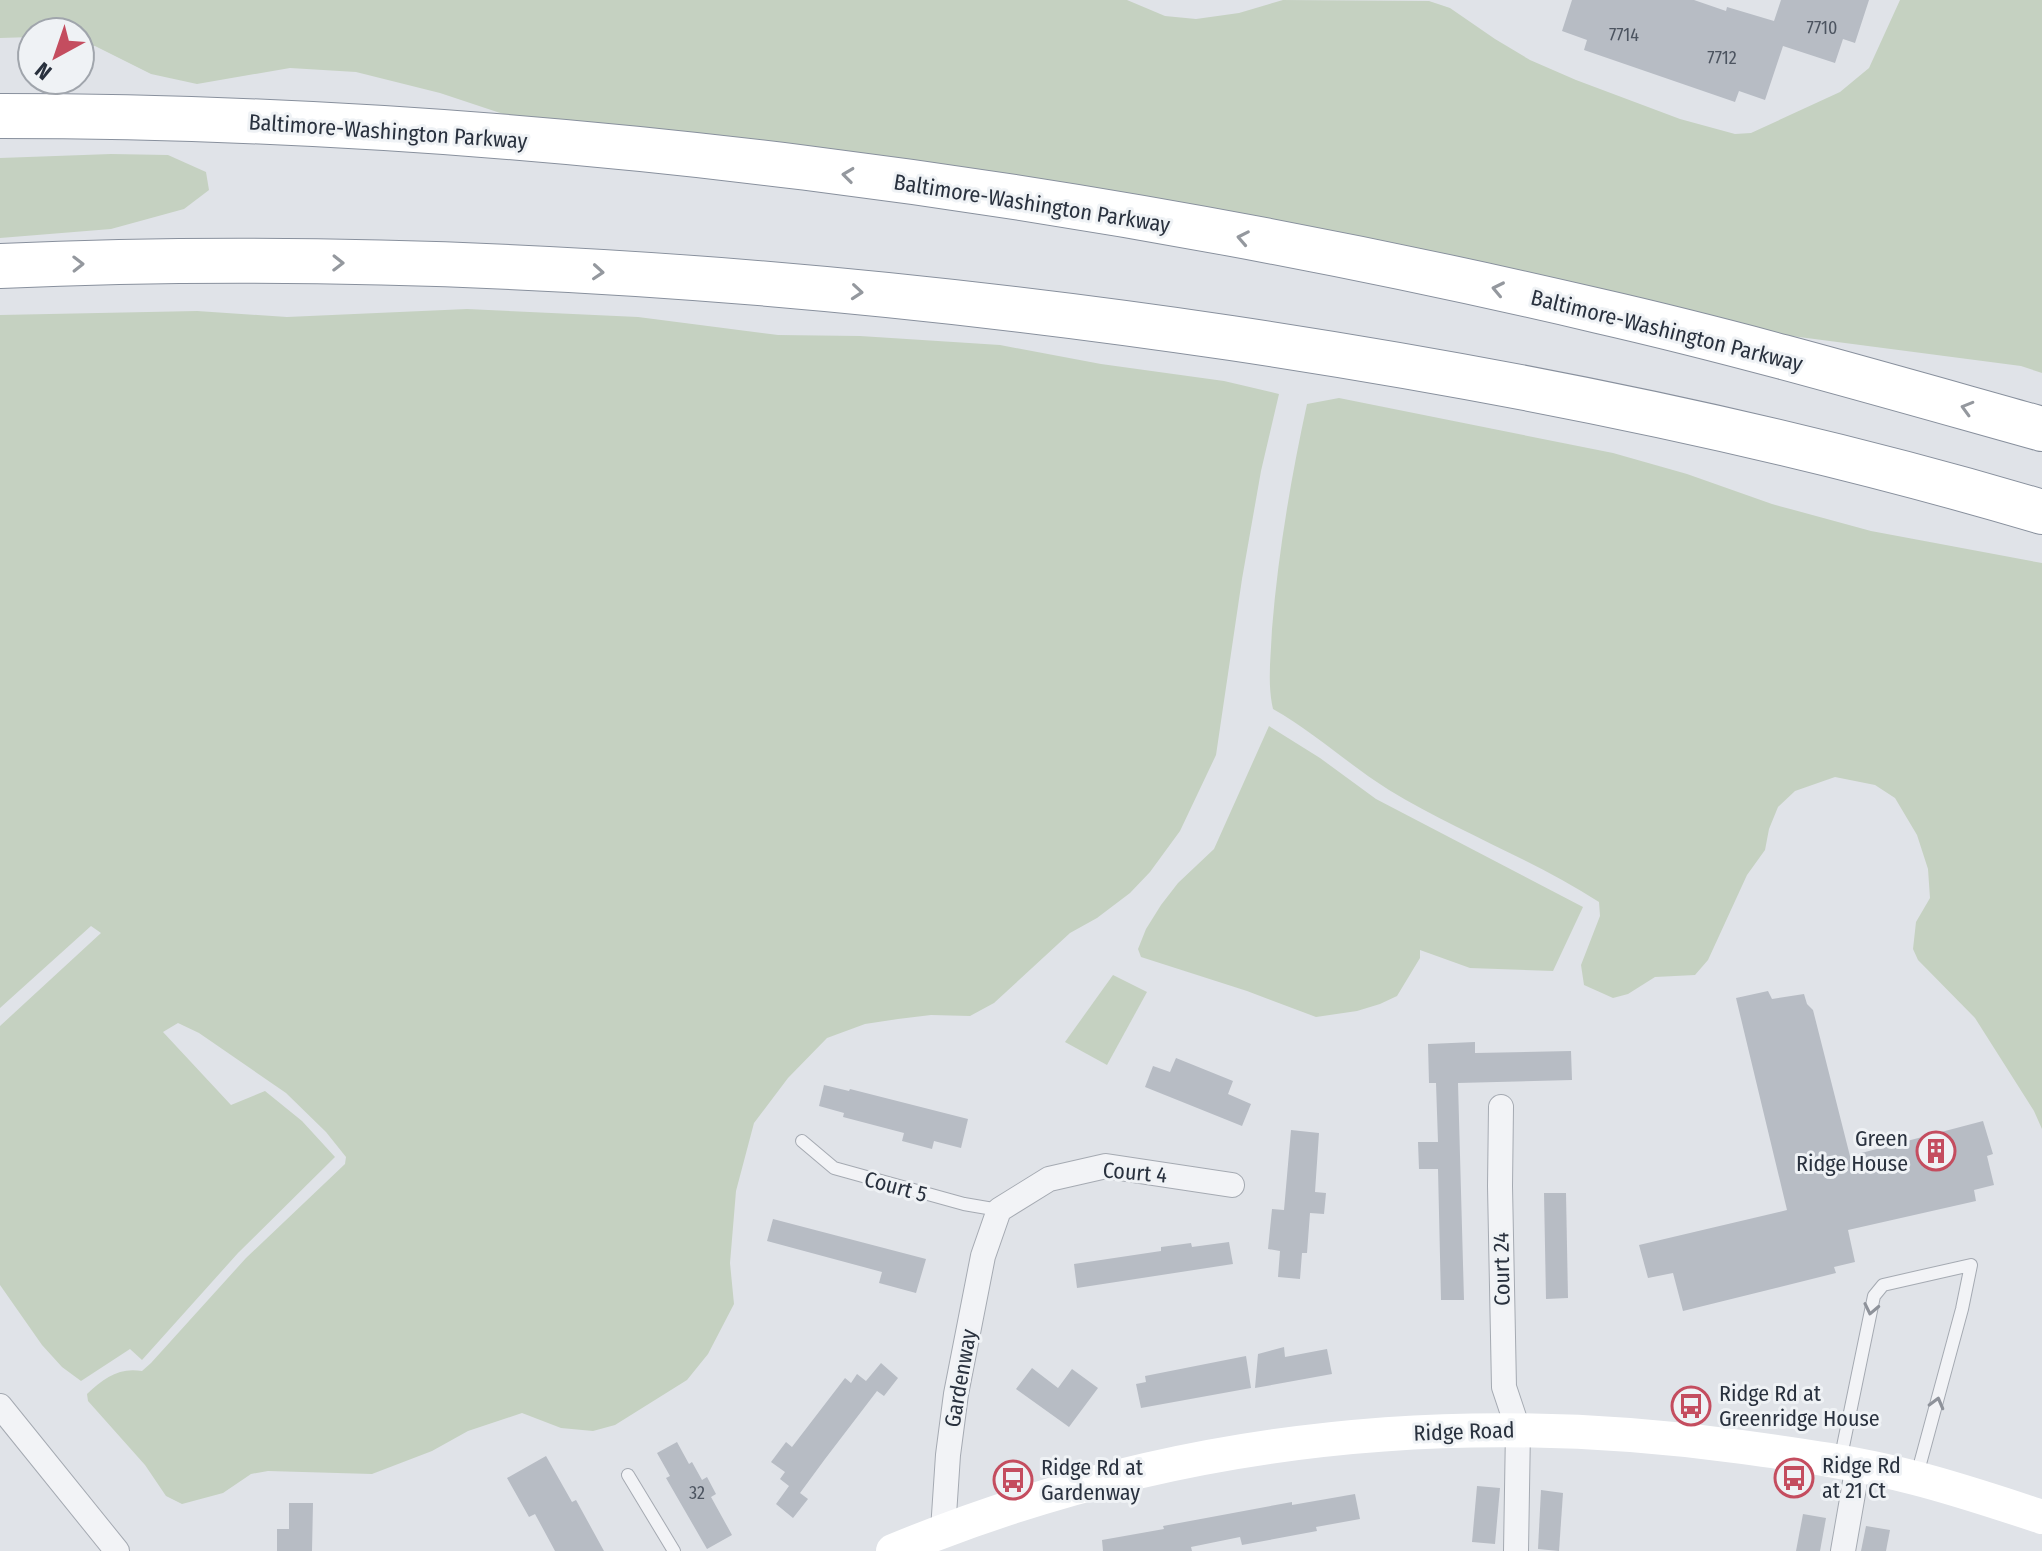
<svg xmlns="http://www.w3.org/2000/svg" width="2042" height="1551" viewBox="0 0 2042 1551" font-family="'Fira Sans Condensed',sans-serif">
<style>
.green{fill:#c5d1c1}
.building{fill:#b7bcc4}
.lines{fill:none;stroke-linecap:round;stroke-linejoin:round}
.lane-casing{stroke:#a5aab2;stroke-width:14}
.street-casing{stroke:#a5aab2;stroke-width:26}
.highway-casing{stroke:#88909d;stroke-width:46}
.lane{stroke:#f2f3f6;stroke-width:12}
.street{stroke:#f2f3f6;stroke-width:24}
.secondary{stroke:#fff;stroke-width:34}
.highway{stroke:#fff;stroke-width:44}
.oneway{stroke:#94989e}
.oneway2{stroke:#8e929a}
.labels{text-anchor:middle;stroke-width:6;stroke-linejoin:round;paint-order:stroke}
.number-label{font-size:18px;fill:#4c5460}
.street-label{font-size:22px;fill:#29313e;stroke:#eff2f5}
.poi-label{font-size:22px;fill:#29313e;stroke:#eff2f5;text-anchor:start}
</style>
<rect width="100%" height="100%" fill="#e0e3e8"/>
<g class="green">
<path d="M0,0H1127L1165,16L1196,19L1239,13L1283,0L1429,1L1450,8L1495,39L1530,60L1576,80L1680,119L1735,134L1751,133L1840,92L1869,68L1900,0H2042V373L2021,366L1599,311L596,145L440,93L356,72L290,68L197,84L151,74L95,46L80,44V32H32V37L0,38Z"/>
<path d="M111,154L168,155L206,172L209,190L184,209L111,229L0,238V158Z"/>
<path d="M467,309L638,317L778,335L860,336L1000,345L1101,364L1224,381L1279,394L1261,471L1242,579L1216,755L1180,831L1150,872L1130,893L1097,918L1070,933L994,1003L970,1016L931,1015L898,1019L865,1024L827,1038L788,1078L754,1123L736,1191L730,1263L734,1304L708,1354L687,1380L615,1425L593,1431L561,1428L522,1413L468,1431L432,1451L372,1474L268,1471L251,1474L223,1493L182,1504L166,1496L145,1465L88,1401L87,1394C104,1378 119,1367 142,1371L151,1363L246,1258L345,1164L346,1157L326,1132L286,1093L199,1033L178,1023L163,1032L231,1105L265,1091L302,1121L335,1157L238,1253L142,1360L130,1349L81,1381L62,1367L42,1345L0,1285V1026L101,933L91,926L0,1008V315L197,311L287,317Z"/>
<path d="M1339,398L1613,453L1687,474L1772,504L1871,531L2042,563V1129L2034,1111L1975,1018L1918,960L1913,949L1916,922L1930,898L1928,869L1917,835L1895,798L1875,785L1835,777L1795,791L1778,807L1769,829L1765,850L1747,875L1708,960L1695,975L1655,977L1628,994L1613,998L1584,985L1581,965L1600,916L1599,902C1532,859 1456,831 1389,790C1349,765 1314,732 1273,709C1267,683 1271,656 1272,629C1278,554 1291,478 1307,404Z"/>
<path d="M1269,726L1320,758L1376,799L1583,907L1553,971L1470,968L1420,950V958L1397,996L1380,1004L1357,1011L1316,1017L1247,991L1141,957L1138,949L1146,929L1161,905L1178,883L1214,849Z"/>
<path d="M1113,975L1147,992L1107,1065L1065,1042Z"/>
</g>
<g class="building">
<path d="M1572,0H1694L1726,11L1727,7L1774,21L1781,0H1869L1855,43L1843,39L1835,63L1783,46L1765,100L1739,91L1735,102L1584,50L1587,40L1562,31Z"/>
<path d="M1768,991L1772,999L1804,994L1807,1004L1813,1010L1850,1156L1983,1121L1993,1154L1987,1156L1994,1185L1974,1190L1976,1201L1848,1230L1855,1262L1834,1267L1836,1273L1683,1311L1673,1273L1648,1278L1639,1245L1787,1210L1736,998Z"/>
<path d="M1475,1042V1053L1571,1051L1572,1080L1458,1083L1464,1300H1441L1438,1169H1419L1418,1142H1438L1436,1083H1429L1428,1044Z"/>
<path d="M1176,1058L1233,1081L1228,1094L1251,1104L1242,1126L1145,1087L1153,1066L1170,1072Z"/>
<path d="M824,1085L849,1091L850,1089L968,1119L961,1148L934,1141L932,1149L902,1141L904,1133L843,1117L844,1113L819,1106Z"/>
<path d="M1291,1130L1319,1133L1315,1192L1326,1193L1324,1214L1310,1213L1307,1253H1302L1300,1279L1278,1277L1280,1251L1268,1249L1272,1209L1284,1210Z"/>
<path d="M1544,1193H1566L1568,1298L1546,1299Z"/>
<path d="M773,1219L926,1259L916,1293L879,1283L882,1272L767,1241Z"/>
<path d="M1229,1242L1233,1264L1077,1288L1074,1264L1161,1251V1247L1191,1243L1192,1247Z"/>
<path d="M1284,1347L1285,1357L1327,1349L1332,1374L1255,1388L1258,1354Z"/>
<path d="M1246,1356L1251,1388L1141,1408L1136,1384L1146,1382L1145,1376Z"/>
<path d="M881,1363L898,1378L884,1396L877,1391L825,1459L800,1493L808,1499L793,1518L776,1504L789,1486L780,1479L785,1472L771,1462L786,1442L792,1447L845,1378L851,1383L857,1374L866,1381Z"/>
<path d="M1032,1368L1058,1388L1072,1369L1098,1388L1069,1427L1016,1389Z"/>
<path d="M677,1442L689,1464L692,1462L702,1480L707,1477L716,1494L711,1497L732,1535L707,1549L666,1478L670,1476L657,1453Z"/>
<path d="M546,1456L572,1502L576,1500L604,1551H555L535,1514L529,1517L507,1478Z"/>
<path d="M1477,1486L1500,1488L1495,1544L1472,1542Z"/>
<path d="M1541,1490L1563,1493L1559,1551L1538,1549Z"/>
<path d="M1355,1494L1360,1519L1316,1527L1317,1531L1242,1545L1240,1537L1191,1547L1192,1551H1103L1102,1540L1164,1529L1163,1526L1292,1502V1505Z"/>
<path d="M289,1503H313L312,1551H277V1529H289Z"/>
<path d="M1803,1514L1826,1518L1820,1551H1796Z"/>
<path d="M1866,1526L1890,1530L1886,1551H1861Z"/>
</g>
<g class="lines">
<defs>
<g id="lane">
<path d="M802,1141L834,1168L964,1204L999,1210"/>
<path d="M1840,1461L1874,1296L1883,1285L1971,1265L1962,1309L1917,1475"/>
<path d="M628,1475L674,1551"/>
</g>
<g id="street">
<path d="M1501,1107L1500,1186L1504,1387L1518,1429L1516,1551"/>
<path d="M0,1406L117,1551"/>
<path d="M943,1530L948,1455L956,1394L983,1256L999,1210L1049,1179L1106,1166L1232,1185"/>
<path d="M1843,1551L1858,1465"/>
</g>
<g id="highway">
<path d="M0,116C535,116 1079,189 1599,311C1748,345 1895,388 2042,429"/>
<path d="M0,266C411,248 825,278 1231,338C1504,379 1777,433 2042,512"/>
</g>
</defs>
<use href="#lane" class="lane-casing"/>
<use href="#street" class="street-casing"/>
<use href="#highway" class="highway-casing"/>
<use href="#lane" class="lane"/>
<use href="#street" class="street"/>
<path class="secondary" d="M893,1551C1165,1438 1451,1407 1742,1447C1800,1455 1858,1463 1915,1478C1958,1489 2000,1503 2042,1517"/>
<use href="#highway" class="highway"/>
</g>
<defs><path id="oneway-chevron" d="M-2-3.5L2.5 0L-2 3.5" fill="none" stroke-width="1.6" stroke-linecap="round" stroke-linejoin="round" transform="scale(2)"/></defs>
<g class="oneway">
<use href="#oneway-chevron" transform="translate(848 175) rotate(-173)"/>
<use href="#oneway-chevron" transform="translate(1243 238) rotate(-169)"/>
<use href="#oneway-chevron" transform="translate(338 263) rotate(1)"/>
<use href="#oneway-chevron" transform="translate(78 264) rotate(-1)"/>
<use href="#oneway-chevron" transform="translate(598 272) rotate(4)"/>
<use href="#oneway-chevron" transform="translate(1498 289) rotate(-168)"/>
<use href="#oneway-chevron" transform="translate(857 292) rotate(5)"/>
<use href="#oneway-chevron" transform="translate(1967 408) rotate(-164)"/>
</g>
<g class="oneway2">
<use href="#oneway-chevron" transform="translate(1871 1309) rotate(102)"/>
<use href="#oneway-chevron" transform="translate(1937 1403) rotate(-75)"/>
</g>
<defs>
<symbol id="building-ring" viewBox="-11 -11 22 22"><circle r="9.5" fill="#eff2f5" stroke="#c44d5f" stroke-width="1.5"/><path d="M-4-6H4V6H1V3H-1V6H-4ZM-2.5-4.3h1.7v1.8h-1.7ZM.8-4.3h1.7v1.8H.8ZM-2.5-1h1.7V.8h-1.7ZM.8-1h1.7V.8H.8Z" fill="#c44d5f"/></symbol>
<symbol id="bus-ring" viewBox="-11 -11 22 22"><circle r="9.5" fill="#eff2f5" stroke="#c44d5f" stroke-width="1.5"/><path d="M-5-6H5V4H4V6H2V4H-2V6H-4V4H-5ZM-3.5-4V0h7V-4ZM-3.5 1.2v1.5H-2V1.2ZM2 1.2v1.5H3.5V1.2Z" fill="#c44d5f"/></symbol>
</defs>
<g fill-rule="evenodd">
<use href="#building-ring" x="1914" y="1129" width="44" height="44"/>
<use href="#bus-ring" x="1669" y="1384" width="44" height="44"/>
<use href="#bus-ring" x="1772" y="1456" width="44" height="44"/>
<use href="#bus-ring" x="991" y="1458" width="44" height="44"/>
</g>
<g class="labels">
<g class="number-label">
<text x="1822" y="34">7710</text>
<text x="1624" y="41">7714</text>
<text x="1722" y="64">7712</text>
<text x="697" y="1499">32</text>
</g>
<g class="street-label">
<text transform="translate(388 131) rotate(4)" y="8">Baltimore-Washington Parkway</text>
<text transform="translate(1032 203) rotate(9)" y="8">Baltimore-Washington Parkway</text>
<text transform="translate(1667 330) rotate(14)" y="8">Baltimore-Washington Parkway</text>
<text transform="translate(1135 1172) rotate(5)" y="8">Court 4</text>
<text transform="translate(896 1186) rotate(15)" y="8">Court 5</text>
<text transform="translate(1501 1269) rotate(-91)" y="8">Court 24</text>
<text transform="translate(960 1378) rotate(-80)" y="8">Gardenway</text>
<text transform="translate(1464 1431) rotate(-2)" y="8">Ridge Road</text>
</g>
<g class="poi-label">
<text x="1908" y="1146" text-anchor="end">Green<tspan x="1908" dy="25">Ridge House</tspan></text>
<text x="1719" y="1401">Ridge Rd at<tspan x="1719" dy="25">Greenridge House</tspan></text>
<text x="1822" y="1473">Ridge Rd<tspan x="1822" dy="25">at 21 Ct</tspan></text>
<text x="1041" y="1475">Ridge Rd at<tspan x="1041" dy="25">Gardenway</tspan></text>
</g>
</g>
<g transform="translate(56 56) rotate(220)"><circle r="38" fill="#eff2f5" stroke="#a0a5ac" stroke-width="2"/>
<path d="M0-6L14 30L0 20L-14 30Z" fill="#c44d5f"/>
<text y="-12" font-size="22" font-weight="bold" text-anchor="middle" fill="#29313e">N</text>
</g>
</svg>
